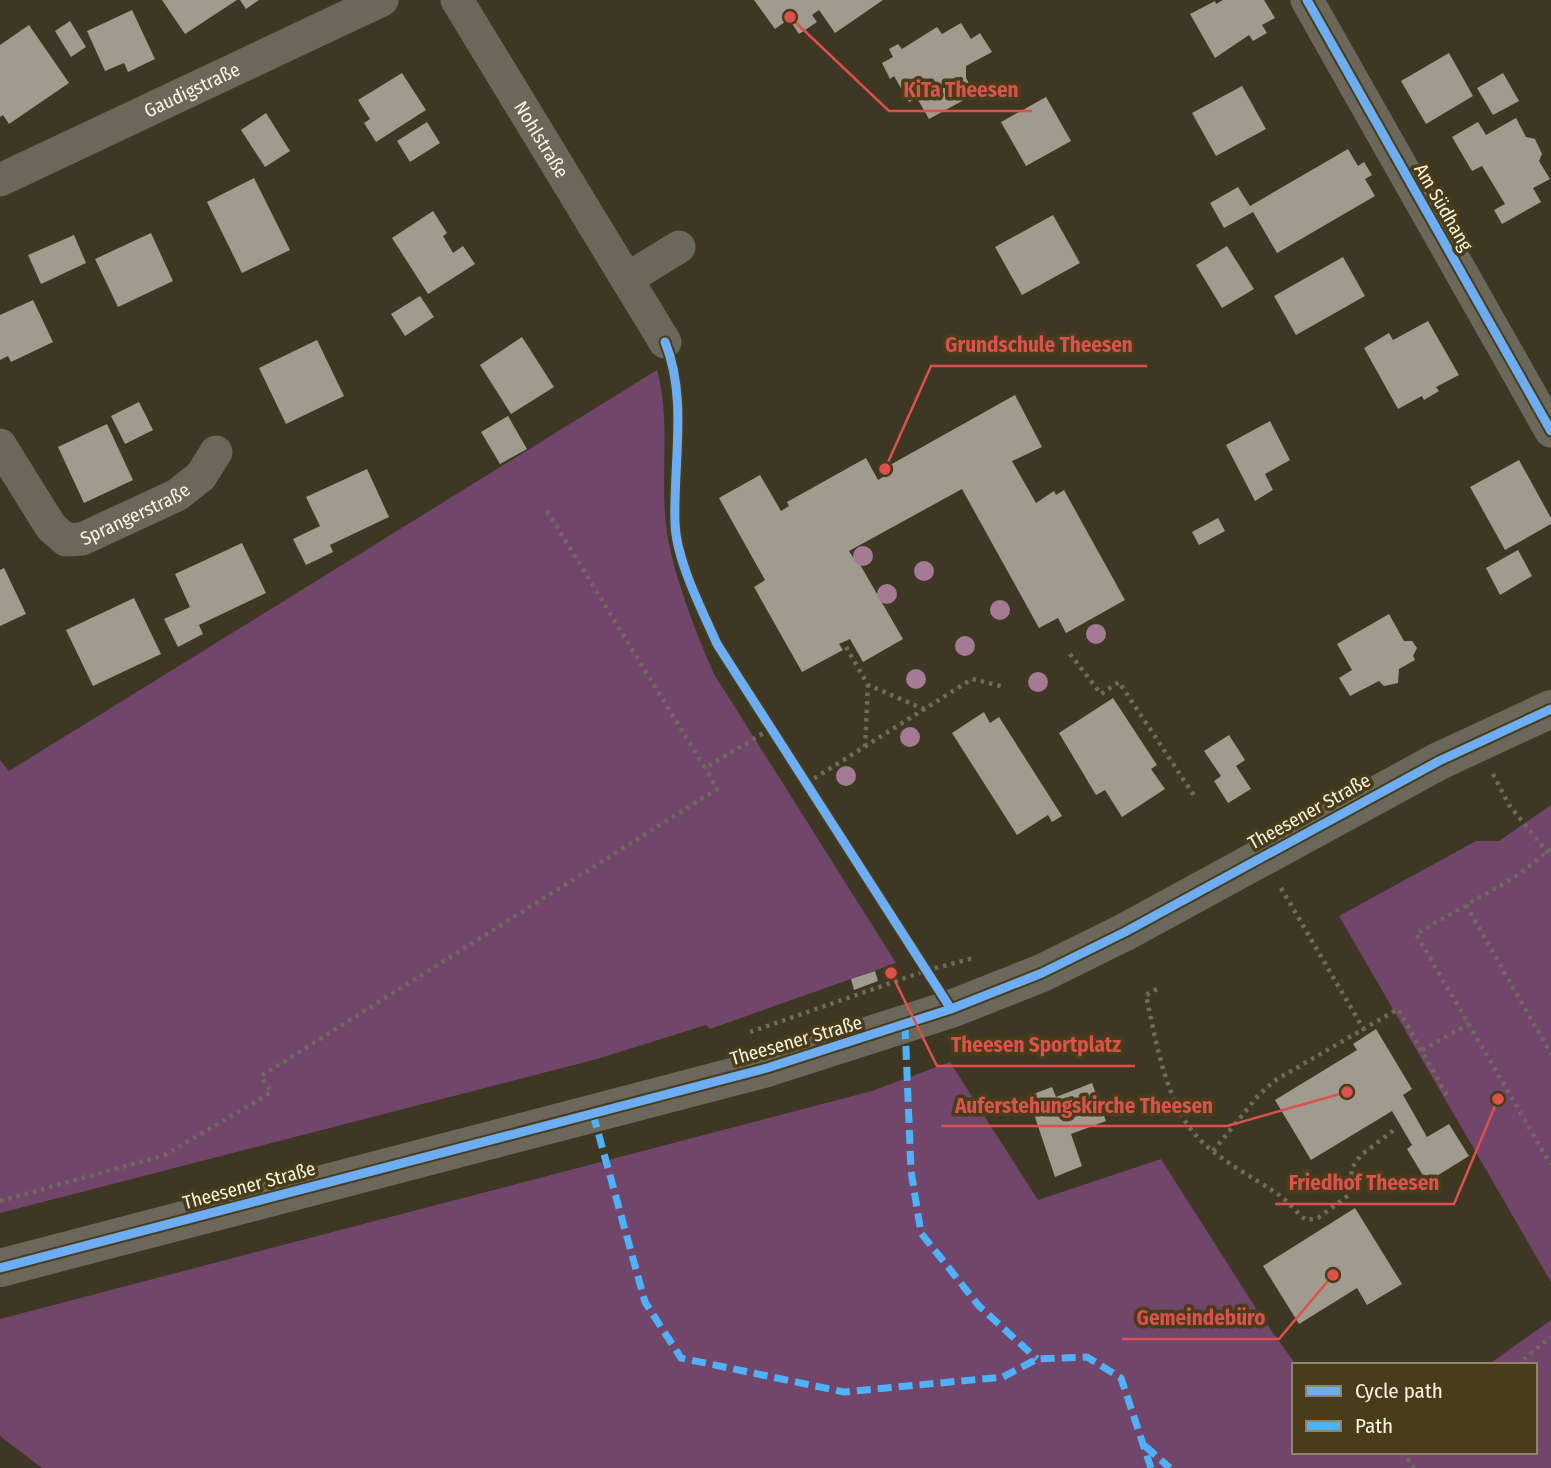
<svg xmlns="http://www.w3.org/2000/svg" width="1551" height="1468" viewBox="0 0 1551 1468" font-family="'Fira Sans Condensed',sans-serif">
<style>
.green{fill:#72456a}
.building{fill:#a09a8f}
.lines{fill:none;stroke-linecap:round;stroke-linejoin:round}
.path{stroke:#6e6a5d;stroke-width:4.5;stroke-dasharray:3.5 5;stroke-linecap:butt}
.minor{stroke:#6b675a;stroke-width:33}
.tertiary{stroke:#6b675a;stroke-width:38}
.quiet{stroke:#4fb1f8;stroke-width:7;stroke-dasharray:14 7;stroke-linecap:butt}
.cycleway-casing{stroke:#483c1a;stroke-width:13}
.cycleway{stroke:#6dadf4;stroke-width:9}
.tree{fill:#a47a94}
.labels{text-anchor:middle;stroke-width:7;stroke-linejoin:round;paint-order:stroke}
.street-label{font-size:19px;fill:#fbf4e1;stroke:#483c1a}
.leader{fill:none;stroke:#dd514d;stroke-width:2.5}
.callout-dot{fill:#dd514d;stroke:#483c1a;stroke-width:2.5}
.callout-label{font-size:21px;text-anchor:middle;font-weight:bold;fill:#dd514d;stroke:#483c1a;stroke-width:7;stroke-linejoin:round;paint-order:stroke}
</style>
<rect width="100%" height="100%" fill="#3e3724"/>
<g class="green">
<path d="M657,370C671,422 660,472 666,525C671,569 696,633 714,674L896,963L710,1029L706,1025L597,1059L0,1213V760L9,771Z"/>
<path d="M1551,805V1282L1339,916L1476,841H1499Z"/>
<path d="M950,1062L1038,1200L1161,1159L1259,1313L1296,1365L1294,1452H1535V1365H1488L1551,1320V1468H42L0,1436V1319L872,1091Z"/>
</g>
<g class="building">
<path d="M162,0H237L185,34Z"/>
<path d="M240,0H259L246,9Z"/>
<path d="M754,0H883L835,33L819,10L812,15L817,22L799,34L789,19L775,29Z"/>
<path d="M1223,0H1264L1275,18L1262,25L1267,33L1253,41L1249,35L1215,58L1190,14L1215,1L1216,4Z"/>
<path d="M132,10L155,59L128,72L124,63L105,71L87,31Z"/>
<path d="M70,21L86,47L71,57L55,31Z"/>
<path d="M961,23L971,39L980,33L992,52L966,66V78L975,94L929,119L917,98L909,102L894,76L890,79L882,63L893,57L889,49L898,44L902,49L937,27L942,34Z"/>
<path d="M29,25L69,83L9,124L3,115L0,117V45Z"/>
<path d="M1449,53L1473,96L1426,124L1401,81Z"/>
<path d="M402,73L426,110L376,142L364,123L370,119L358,100Z"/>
<path d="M1503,73L1519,101L1493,115L1477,88Z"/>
<path d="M1242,86L1266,129L1216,156L1192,113Z"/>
<path d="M1046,97L1071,141L1026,166L1001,122Z"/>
<path d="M266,113L290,151L265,167L241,130Z"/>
<path d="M1516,118L1526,137L1535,139L1542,154L1539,161L1550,179L1533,188L1541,202L1502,224L1494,210L1505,204L1482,166L1472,171L1452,137L1478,122L1486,135Z"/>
<path d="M427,122L440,143L410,162L397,141Z"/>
<path d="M1348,149L1358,166L1364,162L1372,175L1365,179L1375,196L1277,253L1253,212L1224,228L1210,203L1238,187L1250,206Z"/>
<path d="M254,178L290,250L242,273L207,202Z"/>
<path d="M433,211L447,233L443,236L453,253L463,246L475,264L428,294L392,238Z"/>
<path d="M1053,215L1080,263L1022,295L995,247Z"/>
<path d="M151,233L173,281L118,307L95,259Z"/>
<path d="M74,235L86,263L41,284L28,255Z"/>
<path d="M1227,246L1254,289L1222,308L1196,265Z"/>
<path d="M1343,257L1365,296L1296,335L1274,296Z"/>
<path d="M420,296L434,317L405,336L391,314Z"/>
<path d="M33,300L53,342L11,362L8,356L0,360V315Z"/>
<path d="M1428,321L1459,375L1436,387L1439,391L1424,400L1422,396L1398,409L1364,348L1389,333L1393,340Z"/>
<path d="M522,337L554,387L511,414L480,365Z"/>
<path d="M317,340L344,396L286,424L259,368Z"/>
<path d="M1015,395L1042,447L1012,461L1036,503L1054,491L1056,495L1064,490L1125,600L1066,633L1058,618L1039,628L962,489L849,551L856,562L858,561L903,639L863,662L850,639L839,644L843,650L802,672L754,587L765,580L719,498L760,475L781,511L789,506L787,502L866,458L878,480L893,471L890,465Z"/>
<path d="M139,402L153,430L125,444L111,416Z"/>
<path d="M508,416L527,449L500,464L481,432Z"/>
<path d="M1270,421L1290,460L1265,474L1273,490L1255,501L1226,445Z"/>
<path d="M107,424L133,480L84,503L58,447Z"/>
<path d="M1519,460L1551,518V524L1505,550L1470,487Z"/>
<path d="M367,469L389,517L330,545L333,552L306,565L293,539L320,526L306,497Z"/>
<path d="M1218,518L1225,531L1199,545L1192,532Z"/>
<path d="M242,543L266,593L199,625L203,634L178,647L164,619L190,607L175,574Z"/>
<path d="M1518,550L1532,576L1500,595L1486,568Z"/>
<path d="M4,568L26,614L0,626V570Z"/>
<path d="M134,598L161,654L93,686L66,630Z"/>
<path d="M1389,614L1404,641H1412L1417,648L1413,656L1415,660L1399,669L1398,683L1384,686L1379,681L1350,696L1339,678L1352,670L1337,644Z"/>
<path d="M1113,698L1157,765L1151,769L1165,789L1122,817L1105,790L1096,795L1059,733Z"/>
<path d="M984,712L990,723L999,717L1062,816L1052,822L1048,815L1017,835L952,733Z"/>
<path d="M1229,735L1245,760L1236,766L1251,789L1228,803L1214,781L1221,776L1204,751Z"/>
<path d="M875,971L878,981L854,990L851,979Z"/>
<path d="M1376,1029L1412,1089L1403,1095L1427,1137L1449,1124L1469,1156L1427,1182L1407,1149L1412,1145L1392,1111L1311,1160L1275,1100L1357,1050L1353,1044Z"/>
<path d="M1092,1083L1106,1121L1071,1134L1082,1166L1055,1177L1028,1096L1052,1087L1056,1097Z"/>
<path d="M1355,1208L1402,1284L1367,1305L1357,1288L1299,1324L1263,1266Z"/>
</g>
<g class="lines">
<g class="path">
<path d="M547,511L705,768L772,728"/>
<path d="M846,647L868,685L924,709"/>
<path d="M1070,654L1101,694L1119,682L1195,797"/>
<path d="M865,747L868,685"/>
<path d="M1493,774L1509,805L1551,857"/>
<path d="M807,783L972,679L1005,687"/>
<path d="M1551,849L1515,877L1416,934L1551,1165"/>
<path d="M1281,888L1367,1035"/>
<path d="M1466,905L1551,1054"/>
<path d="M1157,989L1146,995C1155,1037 1164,1091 1189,1127C1211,1157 1249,1174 1279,1195C1289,1202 1297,1213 1306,1220L1318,1218L1350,1194L1352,1168L1361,1155L1394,1130"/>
<path d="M750,1032L928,970L974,958"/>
<path d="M1422,1050L1469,1024"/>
<path d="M1213,1151L1257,1097L1274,1081L1398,1009L1449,1099"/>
<path d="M0,1201L165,1155L265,1096L271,1092L261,1076L717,789L705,768"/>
<path d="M1517,1365L1551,1337"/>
<path d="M1408,1452L1405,1455L1414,1468"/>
</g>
<g class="minor">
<path id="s1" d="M457,0L665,342"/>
<path d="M1307,0L1551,431"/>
<path id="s2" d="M0,180L382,0"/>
<path d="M627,279L679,247"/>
<path id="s3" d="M0,445L51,527L66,540L82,539L177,495L201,476L216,452"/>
</g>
<path class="tertiary" d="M0,1268L767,1068L951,1009L1042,973L1125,932L1439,761L1551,709"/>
<g class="quiet">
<path d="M905,1025L911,1171L921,1233L979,1306L1037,1359"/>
<path d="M593,1114L645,1302L681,1358L844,1392L1003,1377L1037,1359L1087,1357L1121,1378L1151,1468"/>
<path d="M1145,1446L1170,1468"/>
</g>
<defs>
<g id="cycleway">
<path d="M1307,0L1551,431"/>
<path d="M665,342C688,398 673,464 675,523C676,560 702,610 717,644L951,1009"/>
<path d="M0,1268L767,1068L951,1009L1042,973L1125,932L1439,761L1551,709"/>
</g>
</defs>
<use href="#cycleway" class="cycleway-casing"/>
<use href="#cycleway" class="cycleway"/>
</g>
<g class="tree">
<circle cx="863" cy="556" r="10"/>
<circle cx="924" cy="571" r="10"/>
<circle cx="887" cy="594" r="10"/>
<circle cx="1000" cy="610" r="10"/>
<circle cx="1096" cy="634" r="10"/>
<circle cx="965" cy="646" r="10"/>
<circle cx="916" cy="679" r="10"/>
<circle cx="1038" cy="682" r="10"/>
<circle cx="910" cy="737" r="10"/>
<circle cx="846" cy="776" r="10"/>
</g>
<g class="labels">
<g class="street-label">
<text dy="7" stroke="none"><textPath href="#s2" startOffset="212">Gaudigstraße</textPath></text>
<text dy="7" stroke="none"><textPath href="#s1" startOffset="163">Nohlstraße</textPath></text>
<text transform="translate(1444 207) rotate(60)" y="7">Am Südhang</text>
<text dy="7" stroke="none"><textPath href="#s3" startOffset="191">Sprangerstraße</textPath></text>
<text transform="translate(1309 811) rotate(-29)" y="7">Theesener Straße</text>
<text transform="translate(796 1040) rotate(-16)" y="7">Theesener Straße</text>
<text transform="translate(249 1185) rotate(-15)" y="7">Theesener Straße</text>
</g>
</g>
<path class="leader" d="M790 17L889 111H1032M885 469L931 366H1147M891 973L937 1066H1135M1347 1092L1227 1126H941M1498 1099L1454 1204H1275M1333 1275L1279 1339H1122"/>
<g class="callout-dot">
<circle cx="790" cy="17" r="7"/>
<circle cx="885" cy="469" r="7"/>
<circle cx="891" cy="973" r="7"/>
<circle cx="1347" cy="1092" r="7"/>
<circle cx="1498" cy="1099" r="7"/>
<circle cx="1333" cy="1275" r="7"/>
</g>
<g class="callout-label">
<text x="961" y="97">KiTa Theesen</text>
<text x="1039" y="352">Grundschule Theesen</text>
<text x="1036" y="1052">Theesen Sportplatz</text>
<text x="1084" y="1113">Auferstehungskirche Theesen</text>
<text x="1364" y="1190">Friedhof Theesen</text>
<text x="1201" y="1325">Gemeindebüro</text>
</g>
<rect x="1292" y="1363" width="245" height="91" fill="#483c1a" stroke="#90866a" stroke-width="2"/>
<rect x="1306" y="1386" width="35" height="10" fill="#6dadf4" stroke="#90866a" stroke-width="2"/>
<text x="1355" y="1398" font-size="21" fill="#fbf4e1">Cycle path</text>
<rect x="1306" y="1421" width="35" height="10" fill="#4fb1f8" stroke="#90866a" stroke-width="2"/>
<text x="1355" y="1433" font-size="21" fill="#fbf4e1">Path</text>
</svg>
